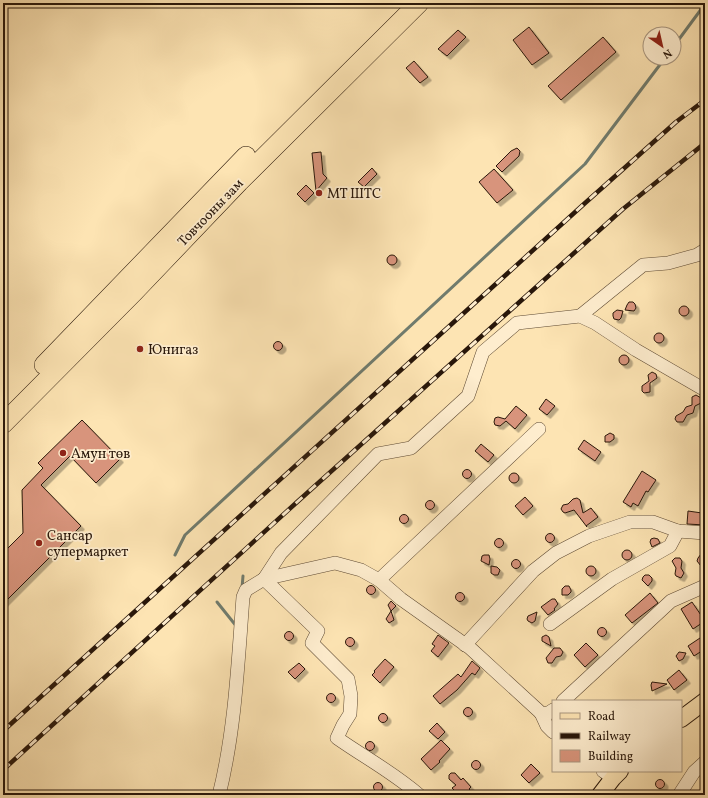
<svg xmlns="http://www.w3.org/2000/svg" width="708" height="798" viewBox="0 0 708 798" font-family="Vollkorn,serif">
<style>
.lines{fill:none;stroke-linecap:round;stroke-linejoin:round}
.stream{stroke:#707b6d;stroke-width:3}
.building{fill:#d8947b;stroke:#29170a;filter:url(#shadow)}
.minor-casing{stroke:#5e4a34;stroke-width:14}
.major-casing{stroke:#29170a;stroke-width:18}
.highway-casing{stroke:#29170a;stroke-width:20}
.minor{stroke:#feedce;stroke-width:13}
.major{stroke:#fde4b3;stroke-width:16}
.highway{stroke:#fde4b3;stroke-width:19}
.rail-casing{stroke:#29170a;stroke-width:4.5}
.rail{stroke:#feedce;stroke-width:3;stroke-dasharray:9;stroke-linecap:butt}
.poi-dot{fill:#8f2418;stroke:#feedce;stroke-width:1.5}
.labels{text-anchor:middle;stroke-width:3.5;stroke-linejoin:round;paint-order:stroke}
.poi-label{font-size:14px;fill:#29170a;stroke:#feedce;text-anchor:start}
.street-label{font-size:14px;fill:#29170a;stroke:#feedce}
</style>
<defs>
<filter id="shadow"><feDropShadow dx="3.5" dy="3.5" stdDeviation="0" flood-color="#0004"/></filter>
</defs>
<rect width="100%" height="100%" fill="#fde4b3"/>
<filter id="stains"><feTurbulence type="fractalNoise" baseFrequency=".005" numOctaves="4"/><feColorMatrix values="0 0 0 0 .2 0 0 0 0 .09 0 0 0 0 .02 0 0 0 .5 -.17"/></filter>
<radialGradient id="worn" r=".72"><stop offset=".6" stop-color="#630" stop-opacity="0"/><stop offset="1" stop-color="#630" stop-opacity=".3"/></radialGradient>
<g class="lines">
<g class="stream">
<path d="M674,46L705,4"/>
<path d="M175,555L185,535L585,164L665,58"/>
<path d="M242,588L243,576"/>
<path d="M217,602L237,627"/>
</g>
</g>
<g class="building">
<path d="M529,27L549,53L532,65L513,40Z"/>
<path d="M458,30L466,37L447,56L438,49Z"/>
<path d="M603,37L616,52L561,100L548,86Z"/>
<path d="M414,61L428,77L420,83L406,68Z"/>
<path d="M517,148L520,151L519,156L502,172L496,166L511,151Z"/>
<path d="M321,152L323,174L327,178L316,191L312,153Z"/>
<path d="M372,168L377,174L364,187L358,182Z"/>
<path d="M494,169L513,190L497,203L479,182Z"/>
<path d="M306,185L314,193L305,202L297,194Z"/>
<circle cx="392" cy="260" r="5"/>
<path d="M629,302H633L635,304L636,308L634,311L625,310L627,305Z"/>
<circle cx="684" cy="311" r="5"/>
<path d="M617,310L623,311L621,318L619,320L614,319L613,316V313Z"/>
<circle cx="659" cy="338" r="5"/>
<circle cx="278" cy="346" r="4.5"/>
<circle cx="624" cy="360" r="5"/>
<path d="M652,372L656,374L657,378L650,383V392L644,393L642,391V386L649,381L648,375Z"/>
<path d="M696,395L701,398V403L695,406L693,413L687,415L683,422H677L675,419L676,416L683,412L686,407L692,405V397Z"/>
<path d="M546,399L555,406L547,415L539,409Z"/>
<path d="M516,406L527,415L515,429L506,421L500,426L495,425L494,422L495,418L498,417L505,419Z"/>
<path d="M82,420L120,459L96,483L70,456L41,485L81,526L3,604V553L23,533L22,490L43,468L38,463Z"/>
<path d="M610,433L614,435V439L610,442H605V436Z"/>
<path d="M584,440L601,452L595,461L578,449Z"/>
<path d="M481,444L494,455L488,462L475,451Z"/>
<circle cx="467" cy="474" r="4.5"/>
<path d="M642,471L656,480L648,492L646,491L638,506L633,503L631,507L623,502Z"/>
<circle cx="514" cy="478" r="5"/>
<path d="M525,497L533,506L523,515L515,506Z"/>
<path d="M577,498L580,500L583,513L591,508L598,517L586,526L587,527L574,510L565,513L563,512L561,509L563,505L568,504L573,499Z"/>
<circle cx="430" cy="505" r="4.5"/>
<path d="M688,511L702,513L701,517H705V525L687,524Z"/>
<circle cx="404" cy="519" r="4.5"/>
<circle cx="550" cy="538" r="4.5"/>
<path d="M654,538L658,539L660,543L652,547L650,542L651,539Z"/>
<circle cx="499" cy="543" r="4.5"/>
<path d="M705,549V571L697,561L698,558Z"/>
<circle cx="627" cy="555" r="5"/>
<path d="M484,555H489L490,559L489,565L481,561L482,556Z"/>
<path d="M675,558H680L682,561L681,568L684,573L681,578L676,576L675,574L676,568L672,561Z"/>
<circle cx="516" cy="564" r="4.5"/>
<path d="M491,566L497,567L500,570L498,575H494L491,573Z"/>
<circle cx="591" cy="571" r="5"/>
<path d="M645,575H649L652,578V581L648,586L642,580L643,577Z"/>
<circle cx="371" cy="590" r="4.5"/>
<path d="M565,586H569L571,590V592L568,595H562V589Z"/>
<circle cx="460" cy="597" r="4.5"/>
<path d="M650,593L658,603L632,623L625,615Z"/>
<path d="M552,599H555L558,604L554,609L555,610L548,615L541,607Z"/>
<path d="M391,601L396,606L391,611L394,620L389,623L386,619L391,611L388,605Z"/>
<path d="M692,602L705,621L693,629L681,609Z"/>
<path d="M537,612L535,621L532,623L528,621L527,619L528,616Z"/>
<circle cx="602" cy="632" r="4.5"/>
<circle cx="289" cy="636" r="4.5"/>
<path d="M438,635L449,643L438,657L431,651L435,646L432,644Z"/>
<path d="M546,635L549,637L551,646L542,641V637Z"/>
<circle cx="350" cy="642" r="4.5"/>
<path d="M700,638L705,646V649L694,656L688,646Z"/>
<path d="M586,643L598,655L585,667L574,655Z"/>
<path d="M554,648H560L563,652L561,656L556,657L552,663H548L546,658Z"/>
<path d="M679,652L686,653L683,659L679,661L676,656Z"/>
<path d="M385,659L394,667L380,683L372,675L375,672L374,671Z"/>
<path d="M472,661L480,668L475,675L472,673L457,690L440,704L433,696L458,674L461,677Z"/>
<path d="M299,663L305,669L295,679L288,672Z"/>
<path d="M679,670L687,680L674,690L667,680Z"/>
<path d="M652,682L667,684L652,691L651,685Z"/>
<circle cx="331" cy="698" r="4.5"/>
<circle cx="468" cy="712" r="4.5"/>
<circle cx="383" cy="718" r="4.5"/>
<path d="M437,723L445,732L438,739L429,731Z"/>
<path d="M441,740L450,749L439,761L440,762L431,770L421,759Z"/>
<circle cx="370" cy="746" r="4.5"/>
<circle cx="476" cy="765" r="4.5"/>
<path d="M531,764L540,773L529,783L521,775Z"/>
<path d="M451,773H455L461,780L463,778L471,787L469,789L472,792L470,794L467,791L463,795H459L452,788L456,785L449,779V775Z"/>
<circle cx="660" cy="784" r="4.5"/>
<circle cx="378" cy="787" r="4.5"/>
</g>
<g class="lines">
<defs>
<g id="minor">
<path d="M580,316L643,265L668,263L697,255L705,250"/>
<path d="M264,579L281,553L378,454L411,448L468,396L483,352L517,323L580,316L595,323L636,350L705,390"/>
<path d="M264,579L318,631L312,643L348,679L351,696L350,714L343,725L337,738C364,757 394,773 419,795"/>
<path d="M379,580L539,429"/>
<path d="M550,624L612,579L670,546L678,531"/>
<path d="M465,645L533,571L556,553L589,536L630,522H653L678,531L705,533"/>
<path d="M563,701L671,601L705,586"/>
<path d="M541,713L547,726L553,732"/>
<path d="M603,771L613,778"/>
<path d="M219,795C235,731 238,663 243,597L246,590L264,579L335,563L361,570L379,580L401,599L470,648L541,713L547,714L553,710"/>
<path d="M679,795L694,772L705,762"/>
</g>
<g id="major">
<path d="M681,719L705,701"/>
<path d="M600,795L613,778L620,771"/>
</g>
<g id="highway">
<path d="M44,365L246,156"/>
<path d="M3,424L134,292L239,182L419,3"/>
</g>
</defs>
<use href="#minor" class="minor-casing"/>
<use href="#major" class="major-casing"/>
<use href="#highway" class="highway-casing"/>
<use href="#minor" class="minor"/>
<use href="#major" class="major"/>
<use href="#highway" class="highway"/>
<defs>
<g id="rail">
<path d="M3,731L584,204L676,122L705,100"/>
<path d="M3,770L296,503L623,209L705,143"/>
</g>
</defs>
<use href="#rail" class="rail-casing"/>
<use href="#rail" class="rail"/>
</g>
<g class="poi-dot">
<circle cx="319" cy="193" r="4"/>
<circle cx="140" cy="349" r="4"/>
<circle cx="63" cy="453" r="4"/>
<circle cx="39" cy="543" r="4"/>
</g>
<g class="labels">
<g class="poi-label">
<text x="327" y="198">MT ШТС</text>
<text x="148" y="354">Юнигаз</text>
<text x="71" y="458">Амун төв</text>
<text x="47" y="540">Сансар<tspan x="47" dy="16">супермаркет</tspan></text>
</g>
<g class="street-label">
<text transform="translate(210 212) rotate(-46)" y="5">Товчооны зам</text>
</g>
</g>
<rect width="708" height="798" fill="none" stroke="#fde4b3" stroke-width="16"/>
<rect x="4" y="4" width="700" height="790" fill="none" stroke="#29170a" stroke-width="2"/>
<rect x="8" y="8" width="692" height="782" fill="none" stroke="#29170a"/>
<rect x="552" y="700" width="130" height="72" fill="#feedce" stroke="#a99780"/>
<rect x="560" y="713" width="20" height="6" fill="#fde4b3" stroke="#a99780"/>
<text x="588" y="720" font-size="12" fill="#29170a">Road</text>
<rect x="560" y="733" width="20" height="6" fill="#29170a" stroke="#a99780"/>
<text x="588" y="740" font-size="12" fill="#29170a">Railway</text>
<rect x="560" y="750" width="20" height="12" fill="#d8947b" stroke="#a99780"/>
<text x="588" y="760" font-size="12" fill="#29170a">Building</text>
<g transform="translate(662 46) rotate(146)"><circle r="19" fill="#feedce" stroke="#a99780"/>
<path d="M0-3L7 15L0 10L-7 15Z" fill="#8f2418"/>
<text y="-6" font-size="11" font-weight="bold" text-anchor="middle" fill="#29170a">N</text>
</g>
<rect width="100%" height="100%" filter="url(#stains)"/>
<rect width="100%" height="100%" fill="url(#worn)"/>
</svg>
